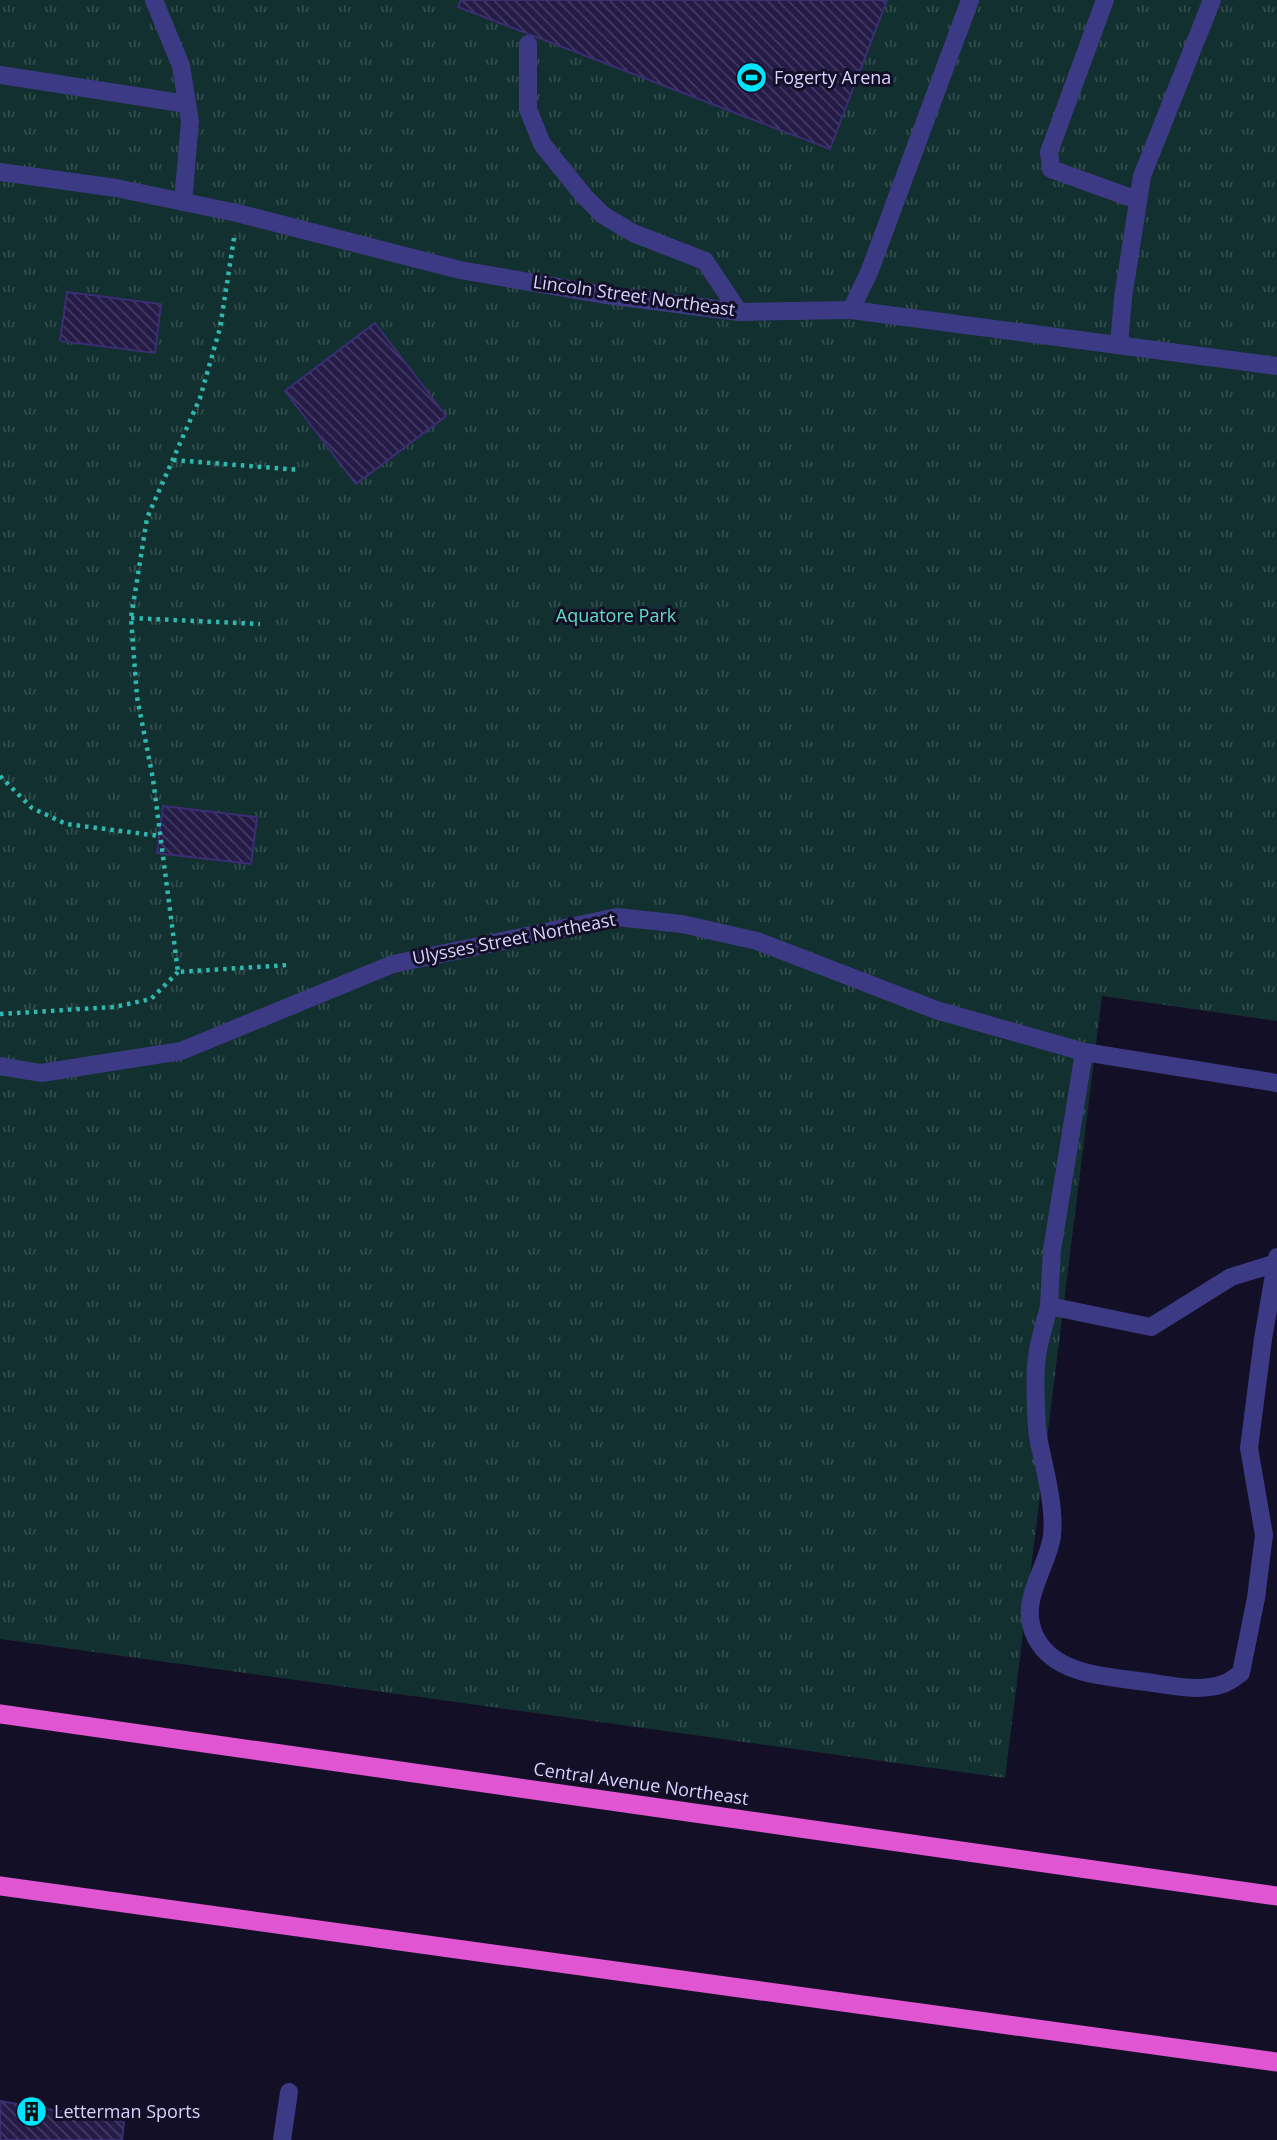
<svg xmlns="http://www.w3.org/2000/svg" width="1277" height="2140" viewBox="0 0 1277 2140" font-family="'Open Sans',sans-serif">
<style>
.park{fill:url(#park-tufts)}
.building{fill:url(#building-back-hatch);stroke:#3b2d73;stroke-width:2}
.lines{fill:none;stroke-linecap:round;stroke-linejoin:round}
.path{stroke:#2fb8b0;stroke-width:4.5;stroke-dasharray:3.5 5;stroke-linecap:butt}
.service{stroke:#3d3a85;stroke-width:18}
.minor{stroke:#3d3a85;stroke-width:18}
.trunk{stroke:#e055d1;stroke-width:19}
.labels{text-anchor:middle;stroke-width:6;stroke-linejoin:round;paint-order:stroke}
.poi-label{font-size:18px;fill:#d9d4ff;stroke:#130f26;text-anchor:start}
.street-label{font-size:18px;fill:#d9d4ff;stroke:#130f26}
.park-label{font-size:18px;fill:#5fe0c0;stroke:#130f26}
</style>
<defs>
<pattern id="park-tufts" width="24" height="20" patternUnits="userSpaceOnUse" patternTransform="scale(1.75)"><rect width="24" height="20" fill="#12302f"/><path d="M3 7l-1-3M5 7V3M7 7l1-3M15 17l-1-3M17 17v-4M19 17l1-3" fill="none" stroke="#344d4e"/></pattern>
<pattern id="building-back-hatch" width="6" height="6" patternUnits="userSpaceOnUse" patternTransform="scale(1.75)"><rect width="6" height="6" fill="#241b47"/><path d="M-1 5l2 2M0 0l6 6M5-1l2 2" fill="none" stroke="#433b63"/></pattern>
</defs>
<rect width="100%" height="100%" fill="#130f26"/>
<path class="park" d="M0,0H1277V1021L1102,996L1005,1778L0,1639Z"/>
<g class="building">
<path d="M461,0H887L830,149L458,7Z"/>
<path d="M67,292L161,304L155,353L60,341Z"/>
<path d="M375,323L446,416L356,484L285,391Z"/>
<path d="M163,806L257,817L251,864L157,853Z"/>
<path d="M0,2101L124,2122L122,2140H0Z"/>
</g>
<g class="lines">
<g class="path">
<path d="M234,238L220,328L200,398L147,518L131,618L137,697L153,779L178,972L288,965"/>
<path d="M173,460L300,470"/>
<path d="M131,618L260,624"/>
<path d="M0,776L32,808L66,824L160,836"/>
<path d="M0,1014L114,1007L151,999L178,972"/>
</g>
<g class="service">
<path d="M154,0L181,66L190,121L183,202"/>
<path d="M1105,0L1049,152L1051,169L1137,200"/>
<path d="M528,44V109L542,144L584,196L603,215L633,233L705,261L739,312"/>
<path d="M0,75L187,104"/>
<path d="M851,310L870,270L970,0"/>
<path d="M1119,345L1123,298L1142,176L1212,0"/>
<path d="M1084,1052L1052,1250L1049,1306L1151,1327L1231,1277L1277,1263"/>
<path d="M1049,1306C1045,1323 1039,1340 1037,1357C1034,1374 1036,1426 1039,1442C1045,1471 1055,1506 1052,1536C1047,1570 1017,1602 1036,1638C1055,1674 1103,1676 1139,1681C1166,1684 1197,1693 1223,1684C1230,1682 1236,1677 1241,1673L1256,1598L1264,1535"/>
<path d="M282,2140L289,2092"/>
</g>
<g class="minor">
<path d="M0,172L116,188L237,213L460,270L599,294L739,312L851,310L1277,366"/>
<path d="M0,1066L41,1073L181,1051L393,964L617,917L682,924L757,941L936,1010L1084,1052L1277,1083"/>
<path d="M1264,1535L1249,1448L1263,1339L1277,1257"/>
</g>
<g class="trunk">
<path d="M0,1714L1277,1896"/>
<path d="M0,1886L1277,2062"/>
</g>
</g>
<defs>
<symbol id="stadium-disc" viewBox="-11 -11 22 22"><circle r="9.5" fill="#00e5ff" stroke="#130f26"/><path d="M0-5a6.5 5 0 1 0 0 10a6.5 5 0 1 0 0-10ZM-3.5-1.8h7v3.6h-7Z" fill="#111"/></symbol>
<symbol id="building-disc" viewBox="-11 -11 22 22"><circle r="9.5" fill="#00e5ff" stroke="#130f26"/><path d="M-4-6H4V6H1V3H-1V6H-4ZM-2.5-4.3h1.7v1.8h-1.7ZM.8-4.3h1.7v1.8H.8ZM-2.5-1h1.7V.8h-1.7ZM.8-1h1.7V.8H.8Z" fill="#111"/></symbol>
</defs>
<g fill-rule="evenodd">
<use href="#stadium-disc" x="734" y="60" width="35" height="35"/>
<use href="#building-disc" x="14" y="2094" width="35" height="35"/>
</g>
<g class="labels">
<g class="poi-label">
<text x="774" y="84">Fogerty Arena</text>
<text x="54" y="2118">Letterman Sports</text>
</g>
<g class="street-label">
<text transform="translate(634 296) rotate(8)" y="6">Lincoln Street Northeast</text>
<text transform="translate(514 939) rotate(-11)" y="6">Ulysses Street Northeast</text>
<text transform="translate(641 1784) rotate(8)" y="6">Central Avenue Northeast</text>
</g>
<g class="park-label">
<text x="616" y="622">Aquatore Park</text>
</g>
</g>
</svg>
